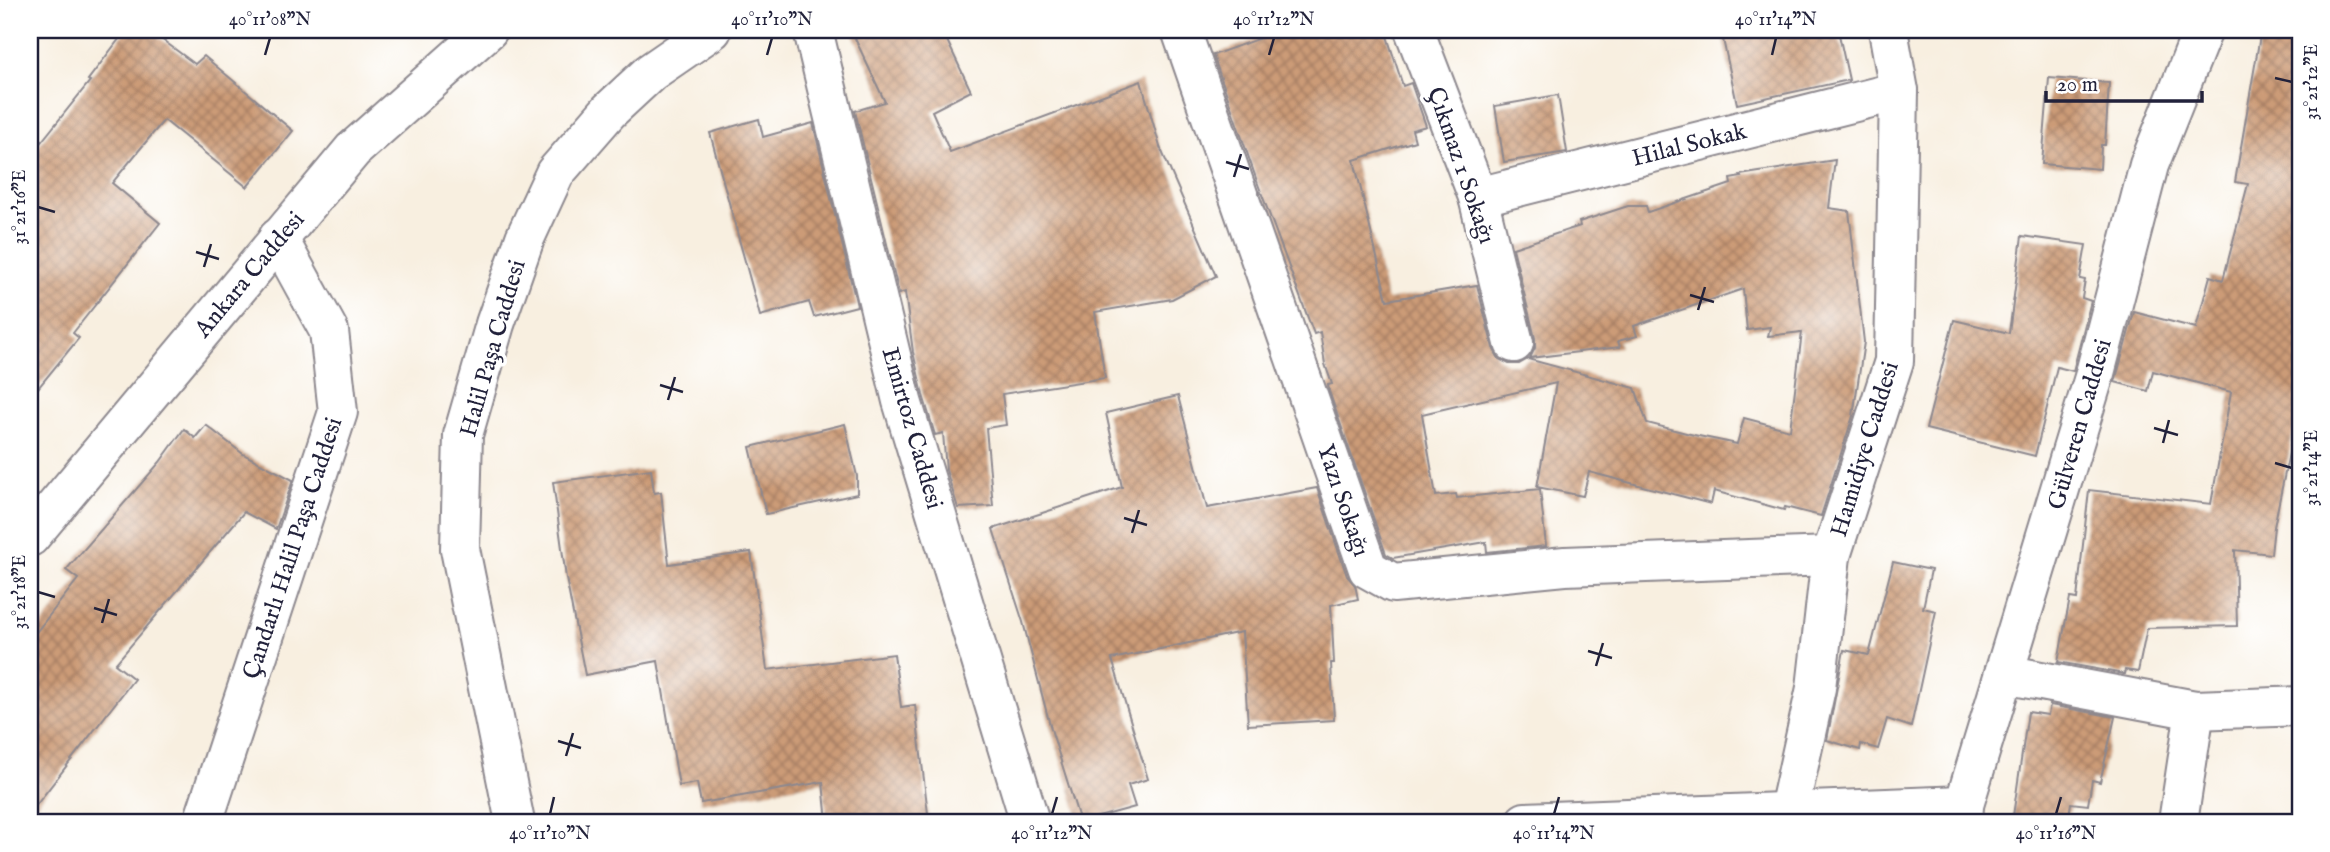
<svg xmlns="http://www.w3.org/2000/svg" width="2330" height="852" viewBox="0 0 2330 852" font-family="'IM FELL English',serif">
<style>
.building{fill:url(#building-cross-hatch)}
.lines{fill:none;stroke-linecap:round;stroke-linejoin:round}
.minor-casing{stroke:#8d888e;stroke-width:42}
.minor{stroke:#fff;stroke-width:38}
.ticks{fill:none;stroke:#22223b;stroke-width:2.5}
.labels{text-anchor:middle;stroke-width:7;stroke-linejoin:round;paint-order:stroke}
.street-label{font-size:24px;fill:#22223b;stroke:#fff}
.neatline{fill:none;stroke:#22223b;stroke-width:2.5}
.ticks-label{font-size:18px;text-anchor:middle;fill:#22223b}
</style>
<defs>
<pattern id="building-cross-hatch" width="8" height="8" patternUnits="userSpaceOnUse" patternTransform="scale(1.75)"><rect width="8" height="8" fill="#cc9b77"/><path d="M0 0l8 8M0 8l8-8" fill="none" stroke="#a57e63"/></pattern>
</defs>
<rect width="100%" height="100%" fill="#fff"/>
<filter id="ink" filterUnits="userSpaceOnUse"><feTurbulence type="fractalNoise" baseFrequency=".0143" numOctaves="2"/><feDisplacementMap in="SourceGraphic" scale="14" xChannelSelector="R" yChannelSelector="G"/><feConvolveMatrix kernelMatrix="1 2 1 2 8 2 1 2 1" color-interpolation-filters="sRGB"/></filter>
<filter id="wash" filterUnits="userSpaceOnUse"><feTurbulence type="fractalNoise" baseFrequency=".00686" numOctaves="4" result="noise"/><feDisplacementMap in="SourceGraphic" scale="28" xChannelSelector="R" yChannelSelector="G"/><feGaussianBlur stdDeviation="1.57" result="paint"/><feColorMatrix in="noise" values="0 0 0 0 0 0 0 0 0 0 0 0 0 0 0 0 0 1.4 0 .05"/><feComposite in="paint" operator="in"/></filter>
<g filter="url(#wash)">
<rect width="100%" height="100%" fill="#f8efe0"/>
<g id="blocks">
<g class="building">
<path d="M126,30H149L195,64L204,56L293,131L247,187L164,120L112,183L160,223L73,333L79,338L30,398V156L90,81L88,80Z"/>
<path d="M851,30H942L971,91L932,111L950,152L1141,81L1160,147L1216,276L1172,299L1095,312L1105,378L1002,394L1006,425L986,428L993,506L958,508L946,470L943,433L935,435L923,395L913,352L905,292L899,294L855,111L885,102Z"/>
<path d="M1282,30H1385L1403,86L1411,83L1426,126L1412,130L1415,141L1354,160L1387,300L1477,285L1493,348L1499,359L1509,364H1519L1528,359L1635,388L1647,423L1694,435L1737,444L1744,418L1790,430L1802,332L1768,336L1770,327L1747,330L1743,289L1634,326L1637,336L1618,341L1620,347L1530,358L1535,348V338L1513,248L1580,226L1579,222L1628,206H1646L1648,212L1731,184L1730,179L1741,177L1740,175L1835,160L1829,208L1849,211L1864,342L1853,416L1821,516L1785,507L1784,510L1714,491L1711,504L1589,472L1583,496L1537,487L1556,383L1422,414L1436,496L1456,494L1457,498L1540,489L1546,546L1487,552L1486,542L1393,558L1386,554L1329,391L1328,385L1332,384L1325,364L1320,332L1314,334L1258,184L1213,55Z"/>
<path d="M1721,30H1838L1849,80L1737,104Z"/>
<path d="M2261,30H2300V399L2274,527L2271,554L2235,550L2237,626L2147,628L2138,672L2125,670L2124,674L2058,662L2070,598L2077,599L2089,490L2211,504L2231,392L2153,371L2148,391L2115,382L2134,312L2196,328L2210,276L2223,280L2248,184L2235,182Z"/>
<path d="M2049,78L2109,83L2105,145H2101L2100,169L2042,164Z"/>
<path d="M1558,95L1567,152L1504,162L1495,106Z"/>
<path d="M759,119L763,137L813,123L857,306L814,317L809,302L760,316L710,133Z"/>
<path d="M2022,236L2086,245L2080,279L2085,280L2082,298L2091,301L2073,371L2057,367L2035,456L1926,429L1954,320L2009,333Z"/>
<path d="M1178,396L1207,508L1317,488L1347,576L1355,585L1358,599L1331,605L1334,663H1331L1334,720L1248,725L1242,632L1112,659L1148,779L1128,785L1135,807L1080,822L1051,729L1023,622L993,529L1122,487L1106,413Z"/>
<path d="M845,424L857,476V494L766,514L750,447Z"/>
<path d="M206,425L243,454L293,480L276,529L244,512L115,664L134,679L30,813V640L78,579L66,570L160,462L184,429L195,438Z"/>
<path d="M651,469L654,493L661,492L669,564L751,552L767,670L894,654L901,707L915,705L929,822H827L823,782L701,803L697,783L679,786L658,661L585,675L566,578L553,482Z"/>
<path d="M1893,562L1931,570L1923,608L1936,611L1911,727L1887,719L1878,749L1861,744L1860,750L1827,740L1844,650L1869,655Z"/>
<path d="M2050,705L2115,717L2100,782L2092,780L2088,805L2071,803L2068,822L2013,816L2028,712L2048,715Z"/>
</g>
</g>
</g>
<g filter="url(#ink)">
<use href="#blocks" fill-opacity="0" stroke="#8d888e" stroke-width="2"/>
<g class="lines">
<defs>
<g id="minor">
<path d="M813,30L902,401L1030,822"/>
<path d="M1181,30L1368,569L1393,583L1565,566L1831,556"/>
<path d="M1414,30L1478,197L1514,343"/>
<path d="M1478,197L1899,91"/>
<path d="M30,537L353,150L488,30"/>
<path d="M2004,674L2195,710L2300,706"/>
<path d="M203,822L338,412L329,331L278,238"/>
<path d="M515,822L460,549L463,435L495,324L525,238L555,173L609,111L651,72L712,30"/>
<path d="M1525,822L1964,805"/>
<path d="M1784,822L1789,810L1816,688L1831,556L1894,361L1899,91L1888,30"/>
<path d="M1963,822L1964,805L2094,377L2149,165L2203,30"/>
<path d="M2178,822L2195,710"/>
</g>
</defs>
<use href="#minor" class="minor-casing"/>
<use href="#minor" class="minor"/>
</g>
</g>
<path class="ticks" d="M265,55L270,38M767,55L772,38M1269,55L1274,38M1772,55L1776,38M2275,78L2292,82M1226,162L1249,169M1234,177L1241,154M38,207L55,212M196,252L219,259M204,267L211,244M1690,295L1714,302M1698,310L1705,287M660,385L683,392M668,400L675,377M2154,428L2178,435M2163,443L2169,420M2275,463L2292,468M1124,518L1147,525M1132,533L1139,510M38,592L55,597M94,608L117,615M102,623L109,599M1588,651L1612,658M1596,666L1603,643M558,741L581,748M566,756L573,733M550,814L554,797M1052,814L1057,797M1554,814L1559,797M2056,814L2061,797"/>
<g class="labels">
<g class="street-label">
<text transform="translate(1689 144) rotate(-14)" y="8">Hilal Sokak</text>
<text transform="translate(1462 165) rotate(71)" y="8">Çıkmaz 1 Sokağı</text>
<text transform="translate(249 274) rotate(-50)" y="8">Ankara Caddesi</text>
<text transform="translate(492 348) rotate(-74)" y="8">Halil Paşa Caddesi</text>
<text transform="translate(2079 424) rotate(-74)" y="8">Gülveren Caddesi</text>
<text transform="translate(913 428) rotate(74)" y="8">Emirtoz Caddesi</text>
<text transform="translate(1864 449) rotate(-73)" y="8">Hamidiye Caddesi</text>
<text transform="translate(1344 500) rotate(71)" y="8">Yazı Sokağı</text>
<text transform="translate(292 548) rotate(-72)" y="8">Çandarlı Halil Paşa Caddesi</text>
</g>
</g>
<rect width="2330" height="852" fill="none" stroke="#fff" stroke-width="77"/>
<path d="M2046 91v10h156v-10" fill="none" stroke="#22223b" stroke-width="3.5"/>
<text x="2057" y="91" font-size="21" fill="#22223b" stroke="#ffffff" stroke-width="5" paint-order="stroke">20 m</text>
<rect x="38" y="38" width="2254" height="776" class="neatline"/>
<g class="ticks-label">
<text x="270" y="25">40°11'08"N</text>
<text x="772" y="25">40°11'10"N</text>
<text x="1274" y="25">40°11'12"N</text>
<text x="1776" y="25">40°11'14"N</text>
<text transform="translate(2311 82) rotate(-90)" y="6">31°21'12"E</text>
<text transform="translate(19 207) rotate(-90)" y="6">31°21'16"E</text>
<text transform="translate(2311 468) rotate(-90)" y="6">31°21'14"E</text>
<text transform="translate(19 592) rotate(-90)" y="6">31°21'18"E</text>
<text x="550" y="839">40°11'10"N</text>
<text x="1052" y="839">40°11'12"N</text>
<text x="1554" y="839">40°11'14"N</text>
<text x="2056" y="839">40°11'16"N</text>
</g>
</svg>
